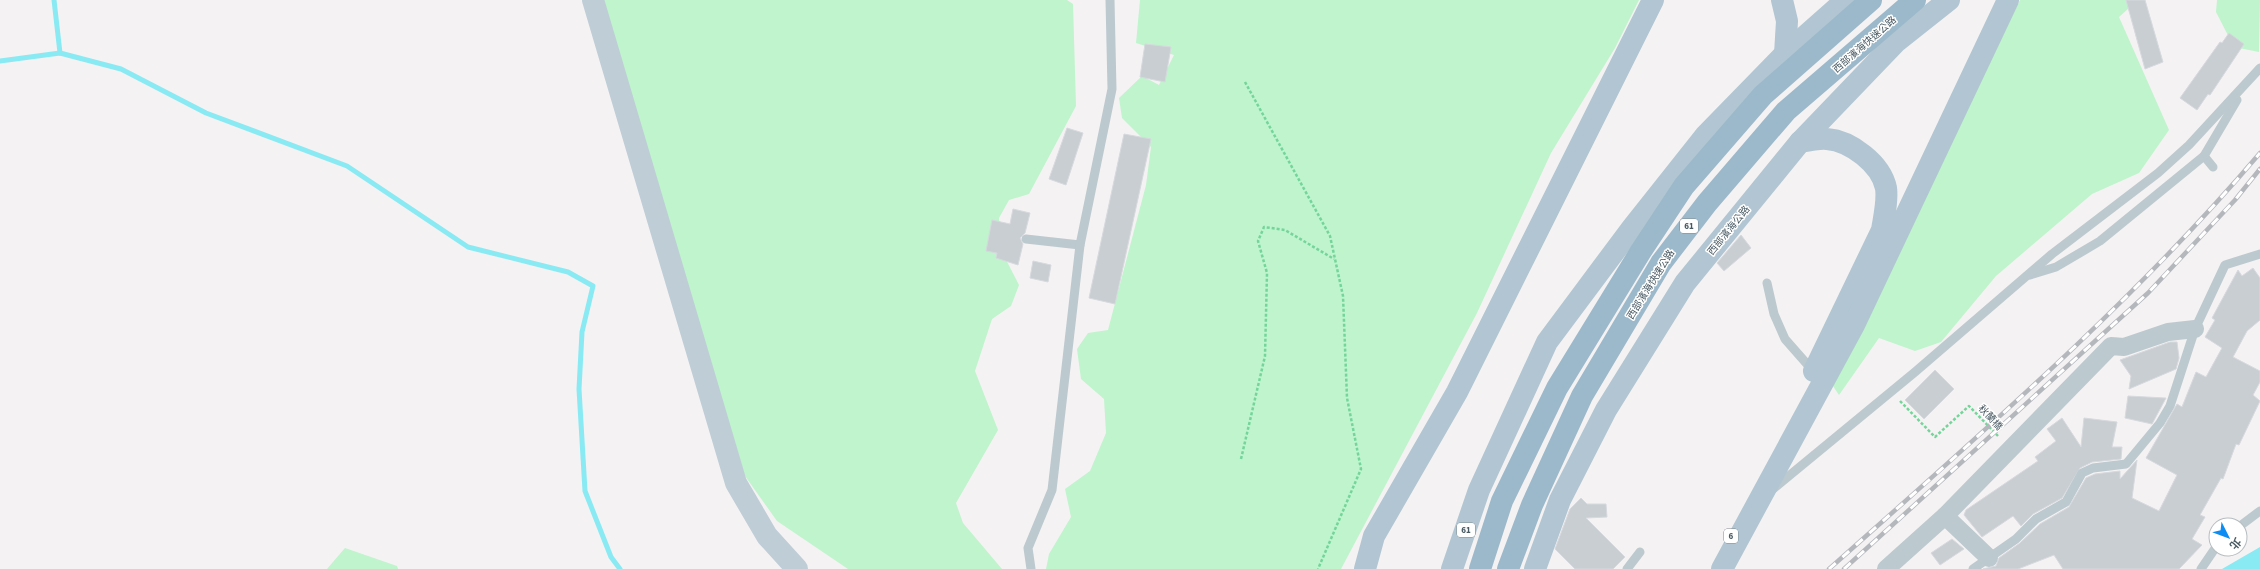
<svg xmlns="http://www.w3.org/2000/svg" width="2260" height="569" viewBox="0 0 2260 569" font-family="'Source Sans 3','Noto Sans TC',sans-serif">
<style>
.green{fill:#bff4cd}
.water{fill:#89eaf3}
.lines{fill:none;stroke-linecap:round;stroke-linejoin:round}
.stream{stroke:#89eaf3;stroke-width:5}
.building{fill:#c9ced2;stroke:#d6d9de}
.path{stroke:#74d59a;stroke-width:2.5;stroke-dasharray:3 2;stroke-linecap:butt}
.service{stroke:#bcc9cf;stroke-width:9}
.minor{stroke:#bcc9cf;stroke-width:18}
.secondary{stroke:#bfcdd7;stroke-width:22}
.primary{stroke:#b1c6d2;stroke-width:22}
.trunk{stroke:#9cb9cb;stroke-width:22}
.rail-casing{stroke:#b4b8bd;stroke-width:4.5}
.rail{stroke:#fff;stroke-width:3;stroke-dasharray:9;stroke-linecap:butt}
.labels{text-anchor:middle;stroke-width:3;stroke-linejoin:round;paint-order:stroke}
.shield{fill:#fff;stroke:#7f8b91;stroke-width:1}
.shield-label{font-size:9px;font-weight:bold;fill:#485962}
.street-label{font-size:10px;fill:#485962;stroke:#fff}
</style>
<rect width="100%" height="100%" fill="#f5f2f3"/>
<g class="green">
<path d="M601,0H1067L1073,4L1076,106L1029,194L1009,200L999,218L1001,250L1019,285L1011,306L992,319L975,371L998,430L956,503L963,523L1002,569H848L777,521L745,476Z"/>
<path d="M1140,0H1639L1615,48L1551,153L1477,313L1341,569H1046L1049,554L1071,517L1065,489L1090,471L1106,433L1104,399L1081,379L1077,349L1088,333L1108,330L1146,185L1151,147L1122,118L1119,98L1142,76L1159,85L1174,55L1136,43Z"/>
<path d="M2020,0H2138L2119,17L2169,130L2139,173L2092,194L1996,276L1941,342L1915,351L1879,338L1839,395L1829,380Z"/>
<path d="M2217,0H2260L2259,52L2234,47L2216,12Z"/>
<path d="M345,548L397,566L398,569H327Z"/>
</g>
<path class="water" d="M2260,547V569H2222Z"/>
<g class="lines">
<g class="stream">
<path d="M54,0L60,53"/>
<path d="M0,61L60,53L121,69L206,113L347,166L468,247L568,272L593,286L582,332L579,389L585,491L611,557L620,569"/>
</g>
</g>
<g class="building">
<path d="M2126,0H2145L2163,62L2145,69Z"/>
<path d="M2229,33L2244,44L2210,95L2208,94L2197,110L2180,98L2220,42L2222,43Z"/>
<path d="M1145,44L1171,47L1165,82L1140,77Z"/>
<path d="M1067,128L1083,133L1066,185L1049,179Z"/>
<path d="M1124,134L1151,139L1115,304L1089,298Z"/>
<path d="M1013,209L1030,213L1025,233L1020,238L1023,244L1018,265L996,258L997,253L986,251L992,220L1010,224Z"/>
<path d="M1741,235L1751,248L1724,271L1717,263Z"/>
<path d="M1033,261L1051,265L1048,282L1030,278Z"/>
<path d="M2253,268L2260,278V320L2247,331L2233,357L2260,371V382L2253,395L2260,401L2239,445L2236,444L2223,479L2221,478L2200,515L2205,517L2192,539L2202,545L2179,569H2063L2054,555L2018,569H1983L1996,566L1999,558L2020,543L2040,524L2069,507L2086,478L2095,474L2120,471V479L2137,460L2132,498L2159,511L2177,475L2146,458L2177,404L2182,407L2196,372L2206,377L2222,348L2205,337L2215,320L2212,318L2238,270L2242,276Z"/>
<path d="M2170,342H2177L2179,358L2176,369L2129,389L2131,376L2120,360Z"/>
<path d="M1935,370L1954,389L1924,419L1905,400Z"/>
<path d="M2128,396L2165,398H2166L2152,424L2125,418Z"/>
<path d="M2062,418L2081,447L2084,418L2117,422L2112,447H2122L2121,459L2092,462L2080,468L2062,498L2033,514L2021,526L2013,516L1982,537L1964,515L1966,510L2038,461L2035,457L2056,441L2047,429Z"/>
<path d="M1581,498L1587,504H1606L1607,517L1586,518L1625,557L1613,569H1575L1555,549L1570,509Z"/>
<path d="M1952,539L1964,549L1940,565L1931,553Z"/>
</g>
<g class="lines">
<g class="path">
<path d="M1245,82L1330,236L1343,296L1347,398L1361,469L1318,569"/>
<path d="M1900,401L1935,437L1969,406L1998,436"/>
<path d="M1241,459L1265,356L1267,273L1258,241L1264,227L1285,230L1334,259"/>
</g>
<g class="service">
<path d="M2204,156L2213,167"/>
<path d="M1026,239L1080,245"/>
<path d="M2030,275L2056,267L2100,241L2204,156L2237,100"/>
<path d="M1767,283L1774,314L1785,339L1814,372"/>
<path d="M1773,489L1915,372L2052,254L2158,173L2189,145L2260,68"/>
<path d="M2240,526L2260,511"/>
<path d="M1031,569L1028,548L1052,490L1080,245L1112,89L1110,0"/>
<path d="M1627,569L1640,552"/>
<path d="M1973,569L2016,539L2036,519L2066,502L2082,473L2093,468L2126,464L2160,423L2170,406L2195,329L2225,265L2260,254"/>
<path d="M2201,569L2216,547"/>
</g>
<g class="minor">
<path d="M1945,516L2111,346L2124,347L2168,332L2195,329"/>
<path d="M1886,569L1945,516L1989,558"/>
</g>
<path class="secondary" d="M593,0L736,483L767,536L797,569"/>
<g class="primary">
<path d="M1782,0L1787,21L1785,54"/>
<path d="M1800,142C1808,141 1818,138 1827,139C1851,141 1881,164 1886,188C1888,201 1884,217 1882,230L1814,371"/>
<path d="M1365,569L1374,536L1457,392L1653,0"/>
<path d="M1452,569L1479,490L1547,342L1632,228L1705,136L1785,54L1846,0"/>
<path d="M1535,569L1560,500L1606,410L1685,283L1800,142L1896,42L1949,0"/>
<path d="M1722,569L1854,325L2008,0"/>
</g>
<g class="trunk">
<path d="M1480,569L1502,501L1557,388L1641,251L1684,186L1763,95L1871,0"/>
<path d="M1508,569L1532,505L1582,396L1661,263L1707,203L1786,111L1915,0"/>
</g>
<defs>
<g id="rail">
<path d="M1829,569C1978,436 2130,306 2260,153"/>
<path d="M1844,569L2148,293L2235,200L2260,169"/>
</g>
</defs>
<use href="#rail" class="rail-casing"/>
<use href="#rail" class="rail"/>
</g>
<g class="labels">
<g class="shield">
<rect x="1680" y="219" width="18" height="14" rx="3"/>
<rect x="1457" y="523" width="18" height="14" rx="3"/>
<rect x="1724" y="529" width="14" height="14" rx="3"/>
</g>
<g class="shield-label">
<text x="1689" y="229">61</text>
<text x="1466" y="533">61</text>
<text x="1731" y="539">6</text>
</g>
<g class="street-label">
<text transform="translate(1864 44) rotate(-41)" y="4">西部濱海快速公路</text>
<text transform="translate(1728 230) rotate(-51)" y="4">西部濱海公路</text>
<text transform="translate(1650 284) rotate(-58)" y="4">西部濱海快速公路</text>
<text transform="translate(1991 417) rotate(47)" y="4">秋蘭橋</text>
</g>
</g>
<g transform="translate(2228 537) rotate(132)"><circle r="19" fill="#ffffff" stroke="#b6bdc0"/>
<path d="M0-3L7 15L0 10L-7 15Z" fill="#0d8df4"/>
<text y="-6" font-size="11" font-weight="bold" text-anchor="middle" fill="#485962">北</text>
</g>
</svg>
